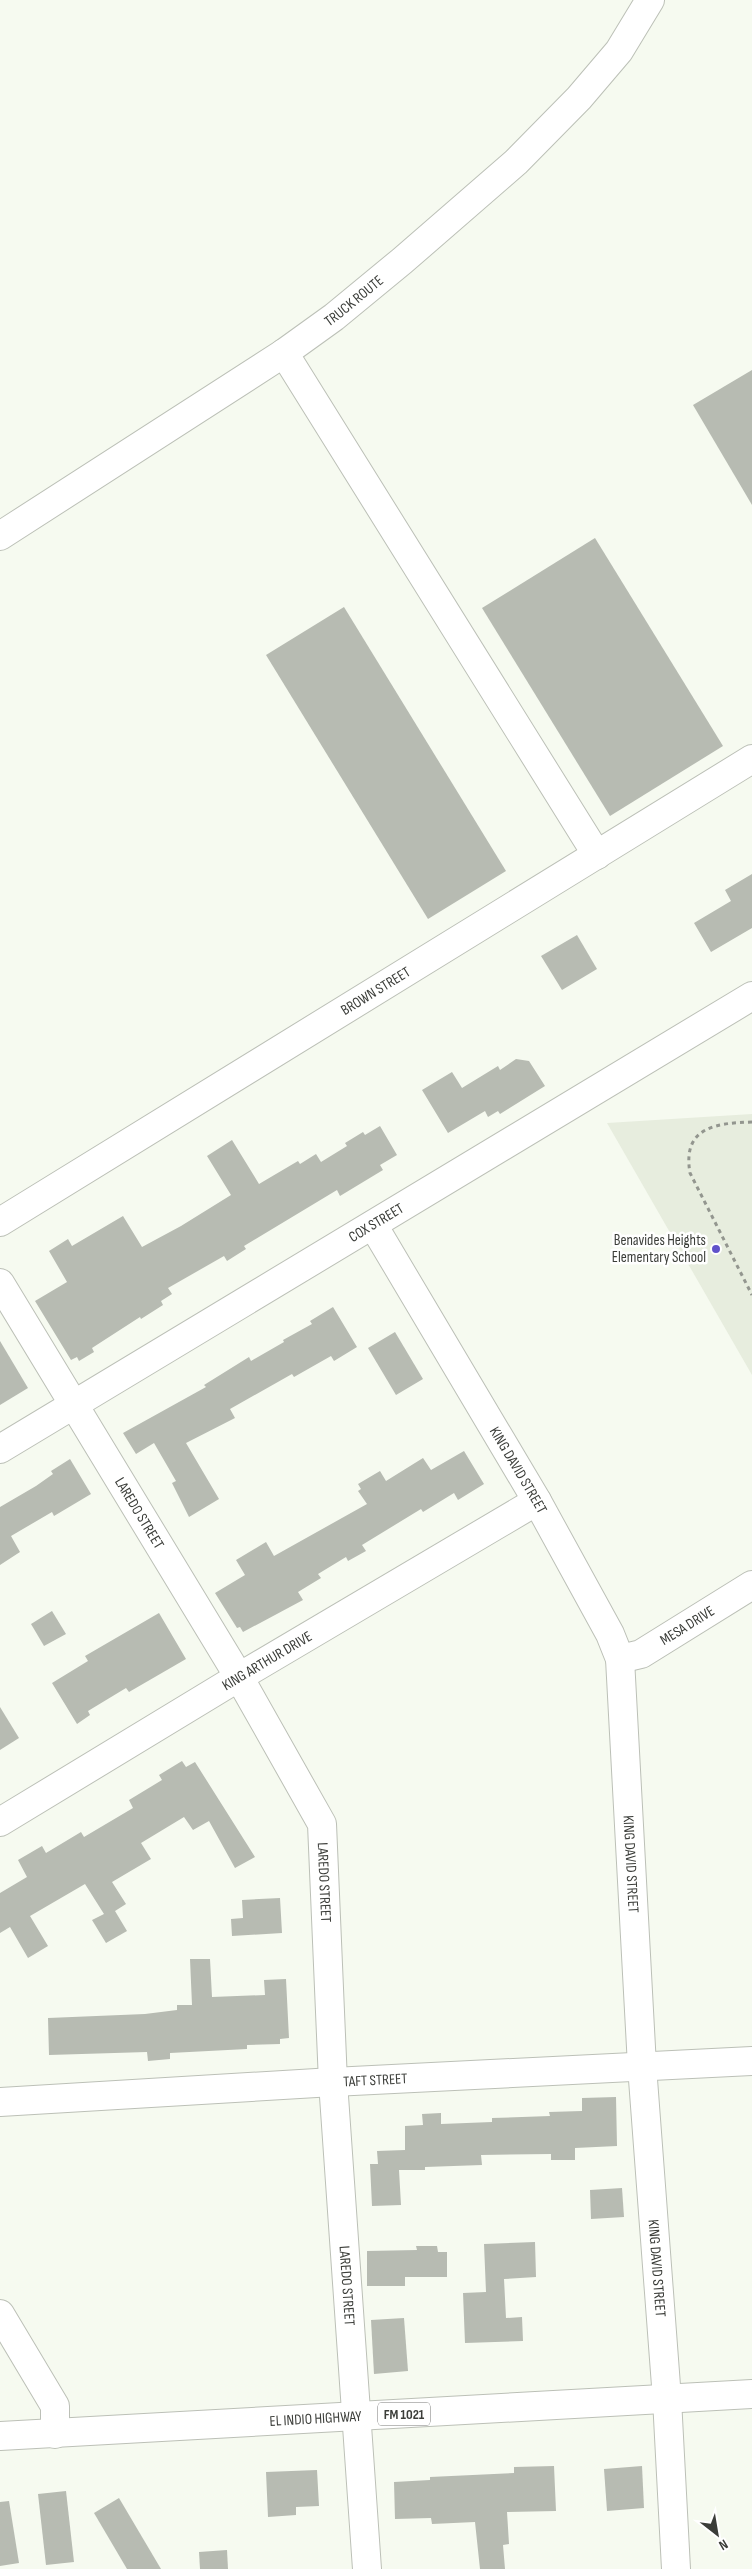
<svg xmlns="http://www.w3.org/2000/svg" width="752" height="2569" viewBox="0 0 752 2569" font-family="'Sofia Sans Condensed',sans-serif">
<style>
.built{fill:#e7edde}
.building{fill:#b7bbb2}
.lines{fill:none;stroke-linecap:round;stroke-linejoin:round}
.minor-casing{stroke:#bcc0b7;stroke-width:30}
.major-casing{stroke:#bcc0b7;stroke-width:30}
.path{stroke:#93968f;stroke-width:3;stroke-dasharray:4 4;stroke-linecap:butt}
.minor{stroke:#fff;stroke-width:28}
.major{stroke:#fff;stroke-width:28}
.poi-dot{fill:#6052ca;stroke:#fff;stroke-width:2}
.labels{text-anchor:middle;stroke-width:5;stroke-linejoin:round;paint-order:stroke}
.shield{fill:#fff;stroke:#767774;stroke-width:1}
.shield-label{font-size:14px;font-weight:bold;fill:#3b3d39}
.street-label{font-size:15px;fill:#3b3d39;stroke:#fff}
.poi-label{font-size:15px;fill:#3b3d39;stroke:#fff;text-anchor:end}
</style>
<rect width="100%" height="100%" fill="#f6faf0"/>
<path class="built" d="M752,1114V1375L607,1123Z"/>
<g class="building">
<path d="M752,370V505L693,405Z"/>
<path d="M595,538L723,746L610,816L482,608Z"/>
<path d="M344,607L506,871L428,919L266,655Z"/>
<path d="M752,874V928L711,952L694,923L731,901L725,890Z"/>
<path d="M577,935L597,969L562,990L541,956Z"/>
<path d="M516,1059L529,1061L545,1086L500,1114L498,1111L488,1117L485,1111L448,1133L422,1090L452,1072L462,1088L498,1066L500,1070Z"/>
<path d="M380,1126L397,1155L380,1165L383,1170L340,1196L337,1190L244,1246L246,1249L227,1261L224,1256L168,1288L172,1294L161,1301L163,1305L141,1319L140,1317L92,1348L94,1352L79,1361L77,1357L71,1360L35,1301L67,1282L49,1251L68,1239L72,1246L123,1216L142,1247L181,1226L231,1195L207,1156L232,1140L259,1184L298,1161L300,1164L316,1154L321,1162L347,1146L345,1143L363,1132L365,1135Z"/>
<path d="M333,1307L357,1347L334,1361L331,1356L294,1377L292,1374L230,1409L235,1418L186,1443L219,1499L189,1517L172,1483L176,1481L154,1443L136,1454L123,1433L206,1387L204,1385L249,1357L251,1361L284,1342L283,1340L312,1324L310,1321Z"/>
<path d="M395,1332L423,1379L396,1395L368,1348Z"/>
<path d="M0,1341L28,1388L0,1405Z"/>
<path d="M464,1451L484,1484L458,1500L454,1493L423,1512L421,1509L362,1545L366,1551L348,1561L346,1557L318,1574L321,1578L298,1592L303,1600L243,1632L240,1627L237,1628L215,1593L245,1575L236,1560L266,1542L274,1556L367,1504L358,1491L361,1489L358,1484L380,1471L386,1481L423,1458L431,1470Z"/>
<path d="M70,1459L91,1494L54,1516L52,1512L11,1536L20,1552L0,1565V1507L36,1486L53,1474L51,1471Z"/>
<path d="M52,1611L66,1634L44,1646L31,1624Z"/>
<path d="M159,1613L186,1659L129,1692L126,1688L88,1711L90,1715L77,1724L52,1683L88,1661L85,1656Z"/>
<path d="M0,1707L19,1738L0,1750Z"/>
<path d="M182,1761L186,1767L195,1762L255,1857L235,1868L209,1821L193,1830L184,1817L141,1843L151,1859L112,1882L126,1904L115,1911L127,1931L106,1943L92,1920L104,1914L85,1884L30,1916L48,1946L28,1958L10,1927L0,1933V1893L27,1877L18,1860L42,1846L46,1853L81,1832L84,1837L133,1808L129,1800L162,1780L159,1775Z"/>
<path d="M280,1898L282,1933L232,1936L231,1919L243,1918L242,1900Z"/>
<path d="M190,1959H210L212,1997L265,1995L264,1980L286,1979L289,2038L280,2039V2044L247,2045V2049L170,2053V2059L148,2061L147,2052L49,2055L48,2018L145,2014L177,2010V2005H192Z"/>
<path d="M616,2097L617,2146L575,2148V2160H551V2154L481,2155L482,2165L425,2167V2170H399L401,2205L372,2206L370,2164H378L377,2151L405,2150V2126L423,2125L422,2114L441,2113V2124L492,2122V2118L550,2116L549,2112L582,2111V2098Z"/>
<path d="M622,2188L624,2217L591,2219L590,2190Z"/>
<path d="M535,2242L536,2277L504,2279L506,2318L522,2317L523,2341L465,2343L463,2293L486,2292L484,2244Z"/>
<path d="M416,2246H437L438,2252H447V2277H405V2286H367V2251L417,2250Z"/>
<path d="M404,2318L408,2371L374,2374L371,2320Z"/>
<path d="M554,2466L556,2511L507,2512L509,2544L503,2545L505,2569H480L475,2522L432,2524L431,2518L395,2519L394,2482L430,2480V2477L514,2473V2467Z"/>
<path d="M642,2466L644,2508L607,2511L604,2469Z"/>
<path d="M317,2470L319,2506L296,2507V2515L268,2517L266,2472Z"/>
<path d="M66,2491L74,2562L46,2565L38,2494Z"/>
<path d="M119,2498L161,2569H127L94,2513Z"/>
<path d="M9,2501L19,2563L0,2566V2502Z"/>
<path d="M227,2550L228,2569H200L199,2552Z"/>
</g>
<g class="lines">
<defs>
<g id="minor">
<path d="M284,353L597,855"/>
<path id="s1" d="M0,536L284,353L334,317L402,261L516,162L579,98L619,51L650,0"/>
<path id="s2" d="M0,1222L752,759"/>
<path id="s3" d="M373,1225L537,1501L610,1634L620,1659L642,2066L667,2399L676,2569"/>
<path id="s4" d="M0,1283L239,1677L322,1824L333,2082L367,2569"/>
<path id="s5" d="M0,1449L752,996"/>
<path id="s6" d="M620,1659L641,1654L752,1585"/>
<path id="s7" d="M0,1822L239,1677L537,1501"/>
<path id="s8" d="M0,2102L333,2082L752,2061"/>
<path d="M0,2314L55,2406V2434"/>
</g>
<g id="major">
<path id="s9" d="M0,2436L752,2394"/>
</g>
</defs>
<use href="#minor" class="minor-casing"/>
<use href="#major" class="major-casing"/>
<path class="path" d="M752,1122C716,1123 682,1127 690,1173L752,1295"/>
<use href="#minor" class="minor"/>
<use href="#major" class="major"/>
</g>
<circle class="poi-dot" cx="716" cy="1249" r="5"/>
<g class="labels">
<rect class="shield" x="378" y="2402.5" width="52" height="23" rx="4"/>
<g class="shield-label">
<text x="404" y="2419">FM 1021</text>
</g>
<g class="street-label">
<text dy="5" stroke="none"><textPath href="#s1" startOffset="425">TRUCK ROUTE</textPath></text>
<text dy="5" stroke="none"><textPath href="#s2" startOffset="441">BROWN STREET</textPath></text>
<text dy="5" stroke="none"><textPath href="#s5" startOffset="439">COX STREET</textPath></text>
<text dy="5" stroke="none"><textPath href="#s3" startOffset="285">KING DAVID STREET</textPath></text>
<text dy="5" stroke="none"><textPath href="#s4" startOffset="269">LAREDO STREET</textPath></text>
<text dy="5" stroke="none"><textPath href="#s6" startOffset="76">MESA DRIVE</textPath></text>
<text dy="5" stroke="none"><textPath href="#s7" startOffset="312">KING ARTHUR DRIVE</textPath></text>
<text dy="5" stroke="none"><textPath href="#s3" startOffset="705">KING DAVID STREET</textPath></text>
<text dy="5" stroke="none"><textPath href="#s4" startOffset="688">LAREDO STREET</textPath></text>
<text dy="5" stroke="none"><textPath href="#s8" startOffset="376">TAFT STREET</textPath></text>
<text dy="5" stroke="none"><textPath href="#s3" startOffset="1110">KING DAVID STREET</textPath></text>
<text dy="5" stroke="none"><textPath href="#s4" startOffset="1092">LAREDO STREET</textPath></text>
<text dy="5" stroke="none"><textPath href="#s9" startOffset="316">EL INDIO HIGHWAY</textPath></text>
</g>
<g class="poi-label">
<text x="706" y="1245">Benavides Heights<tspan x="706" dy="17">Elementary School</tspan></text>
</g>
</g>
<g transform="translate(717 2534) rotate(149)" stroke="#ffffff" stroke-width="4" paint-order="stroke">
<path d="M0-4L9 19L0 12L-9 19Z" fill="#3b3d39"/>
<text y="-8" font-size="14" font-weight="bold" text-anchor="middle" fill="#3b3d39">N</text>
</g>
</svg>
